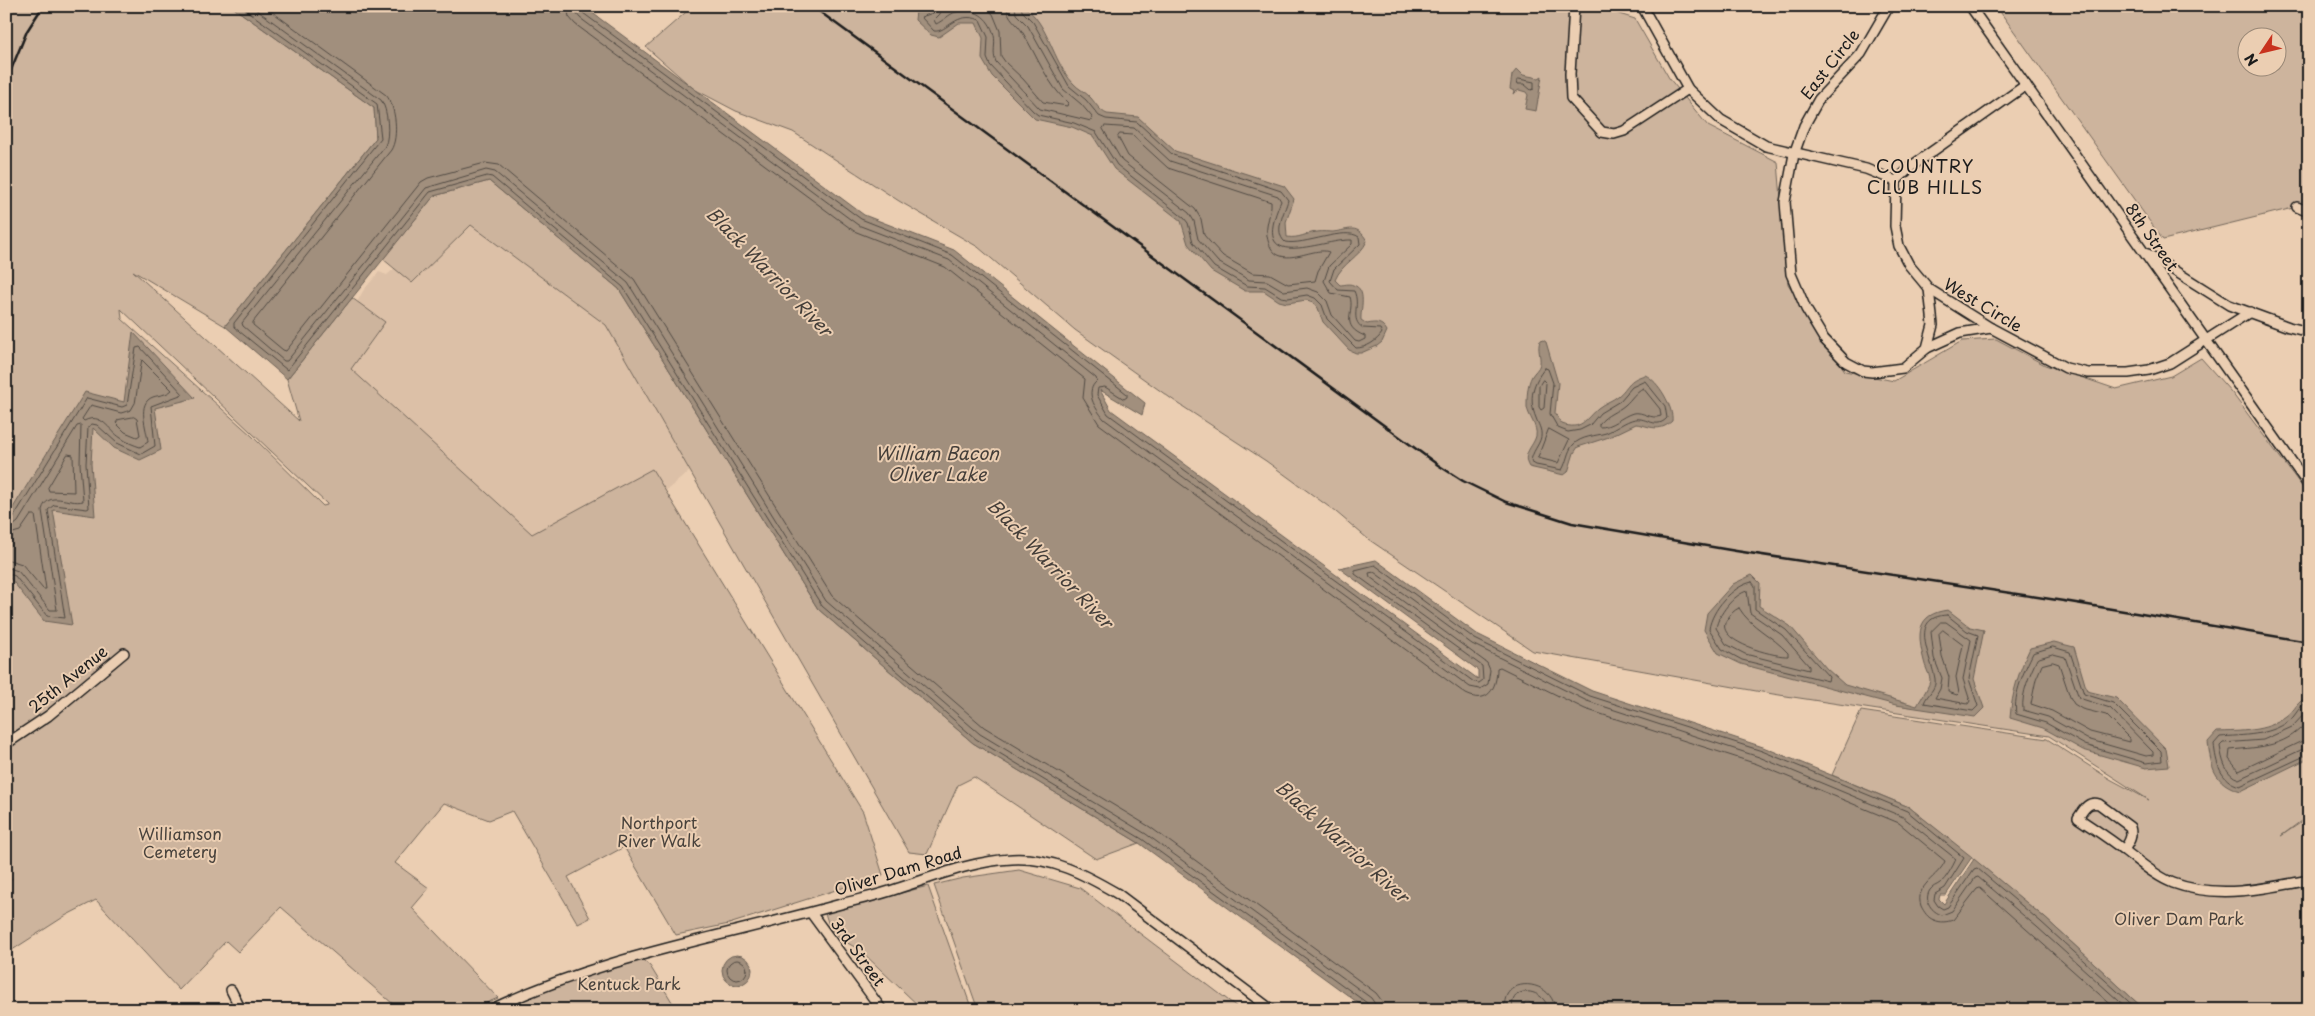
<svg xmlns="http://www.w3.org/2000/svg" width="2315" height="1016" viewBox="0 0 2315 1016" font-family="'Playpen Sans',sans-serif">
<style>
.built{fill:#dcc0a7}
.green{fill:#cdb49d;stroke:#74685c;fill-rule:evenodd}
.water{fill:#a18f7d;stroke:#6c6156}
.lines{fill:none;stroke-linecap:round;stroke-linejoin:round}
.shore{stroke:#514a43;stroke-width:1}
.minor-casing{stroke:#1c1c1c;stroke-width:12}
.minor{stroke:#ebceb2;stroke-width:9}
.rail{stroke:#1c1c1c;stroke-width:2.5}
.labels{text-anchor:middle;stroke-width:4;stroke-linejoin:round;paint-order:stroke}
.street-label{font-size:16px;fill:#1c1c1c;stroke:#ebceb2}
.park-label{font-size:16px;fill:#48423c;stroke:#ebceb2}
.neighbourhood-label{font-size:18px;letter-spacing:1px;fill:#1c1c1c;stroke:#ebceb2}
.water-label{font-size:18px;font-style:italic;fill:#443e39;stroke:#ebceb2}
</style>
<rect width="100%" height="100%" fill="#ebceb2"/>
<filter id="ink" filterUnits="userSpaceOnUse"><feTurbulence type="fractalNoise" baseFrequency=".02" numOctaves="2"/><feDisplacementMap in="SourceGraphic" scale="10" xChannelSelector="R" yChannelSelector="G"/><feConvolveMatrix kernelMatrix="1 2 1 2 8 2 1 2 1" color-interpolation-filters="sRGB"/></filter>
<g filter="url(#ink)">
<path class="built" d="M454,199L626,289L707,457L546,589L322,356L343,329L363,291L379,272L387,275L396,267Z"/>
<g class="green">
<path d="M6,6H231L374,108L376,138L225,326L133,271L299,421L287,379L352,298L385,322L351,369L532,534L652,469L863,812L883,875L729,924L676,935L624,847L568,877L590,918L578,924L512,811L489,820L444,803L395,863L429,888L412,908L498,998L470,1010H400L281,907L238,952L226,941L179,990L96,900L65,916L6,954V883L12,879L6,867ZM121,309L327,504V505L323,506L251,435L122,319Z"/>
<path d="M693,6H1353L1361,12L1368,6H1594L1635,19L1669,78L1708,126L1778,162L1788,284L1845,371L1894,381L1962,341L1996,339L2045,365L2116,389L2171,376L2201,358L2232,393L2309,496V815L2281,836L2309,817V1002L2303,1010H2145L2045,918L1909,807L1832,775L1861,711L2047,739L2110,779L2149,800L2049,736L1773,694L1533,651L1368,539L1336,512L1266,461L1176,402L1075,330L978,247L899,201L793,132L736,111L694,89L646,47Z"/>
<path d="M1996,6H2309V194L2297,207L2163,240ZM2248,38H2278V68H2248Z"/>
<path d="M489,181L619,289L818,609L973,743L1139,843L1096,859L974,777L958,785L927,854L909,852L606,325L471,225L412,283L383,259L434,196Z"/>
<path d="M1019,870L1080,888L1241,1010H978L934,885L963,878Z"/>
<path d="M928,886L972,1010H923L860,950L844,941L830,929L825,913Z"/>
<path d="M638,956L650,966L677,1010H504L501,1004Z"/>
</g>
<g class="water">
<path d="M231,6H583L864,215L954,250L1145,403L1142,415L1100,390L1111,410L1478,679V670L1339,568L1376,560L1477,634L1592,691L1763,747L1909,807L1972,857L1946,895H1940L1939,899L1944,904L1974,859L2045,918L2145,1010H1539L1529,1002H1525L1524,1006L1529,1010H1368L1139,843L973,743L818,609L619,289L489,181L434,196L287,379L225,326L376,138L374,108Z"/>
<path d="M946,6H1023C1049,23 1052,61 1073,83C1078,89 1086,92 1091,98C1096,104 1100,111 1107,114L1138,117L1175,151L1284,186L1294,199L1286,222L1287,237C1299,239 1306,233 1317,232C1323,231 1328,232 1333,232C1350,230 1357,223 1367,241C1360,257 1342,263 1335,280L1340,285C1344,285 1349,283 1353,285C1368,289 1360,310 1361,320L1367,324C1376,322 1382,322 1387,331L1382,342L1377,346L1361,353H1356L1349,350L1323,322L1318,308L1313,302L1307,300L1287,303L1279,301L1264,291H1245L1211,271L1188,244L1181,221L1114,169L1093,136L1072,127L1035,119L992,76L982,59L983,38L976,23H959L939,37L931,35L915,20L916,11Z"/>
<path d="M1517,69L1523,75L1539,78L1542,76L1536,111L1525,109L1528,95L1526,92L1519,90L1513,94L1514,91L1510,89L1512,75Z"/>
<path d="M133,332L195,398L155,408L161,450L140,460L114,448L93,428L91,464L95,516L53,510L72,625L44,621L11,579L6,578V519L85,392L124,402Z"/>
<path d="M1543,340L1546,342L1558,383L1555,413L1562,424C1582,431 1585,419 1598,408C1604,403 1612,401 1618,396C1629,387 1627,380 1645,375C1658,380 1674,408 1672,421C1659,433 1650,426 1636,424L1609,437L1578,447L1574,453L1568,472L1564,475L1529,467C1521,454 1533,447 1536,436C1538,426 1528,416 1527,407C1527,397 1527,385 1532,376C1534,372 1539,369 1540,364C1541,355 1537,349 1540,341Z"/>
<path d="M1752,575L1760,583L1759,606L1790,626L1827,669L1845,685L1917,706C1920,700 1931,684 1930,679C1929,673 1925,667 1924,661C1917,634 1916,614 1948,610L1970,627L1984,630L1974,679L1984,708L1975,717L1896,705L1741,664L1718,653L1704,630L1707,613L1733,584Z"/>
<path d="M2054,642L2074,647L2087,691L2116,698L2166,749L2169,766L2146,768L2083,750L2043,728L2010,718C2012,692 2019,671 2030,648Z"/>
<path d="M2309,697V758L2241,791C2214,784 2211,767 2208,742L2217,732C2240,731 2266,732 2286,717C2296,710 2296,701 2309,697Z"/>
<circle cx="737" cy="970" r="15"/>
</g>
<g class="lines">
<g class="shore">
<path d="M240,6L377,104L381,138L234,323V327L287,370L430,192L487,176L492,177L623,287L822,606L976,739L1142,839L1367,1003L1370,1010"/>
<path d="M251,6L381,100C388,109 390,136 385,146L242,323L243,326L284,361H287L426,188L486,170L495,172L628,283L826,601L980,734L1146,834L1371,998L1375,1004L1376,1010"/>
<path d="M264,6L386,95C396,106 399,137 391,150L253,322V325L283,350L286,351L421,182L428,178L485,163L499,165L634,279L832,596L984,727L1150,827L1376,993L1382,1001L1384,1010"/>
<path d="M567,6L569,17L575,24L854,231L945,267L1085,379L1083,398L1099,424L1466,694C1488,705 1497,688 1497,668L1500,667L1585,709L1757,764L1899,823L1945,861C1939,877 1914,885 1921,906C1924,912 1928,918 1934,920C1941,923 1947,922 1953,920L1977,889L1980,888L2117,1010"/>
<path d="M575,6V12L580,18L858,225L949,260L1096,378L1097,381C1084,392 1095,408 1104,419L1470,687L1480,689L1488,684L1490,670L1487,663L1370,577L1369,573L1374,572L1472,644L1587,701L1759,757L1903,817L1956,859C1953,866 1946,879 1940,883C1936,886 1933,886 1930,890C1923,901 1932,912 1942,915L1952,911L1975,878L1978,877L2037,927L2129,1010"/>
<path d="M581,6L583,13L861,219L952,255L1127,394V397L1124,399L1105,387L1098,388L1097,395L1108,414L1474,682L1479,683L1483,680L1482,666L1355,574V570L1375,565L1475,639L1590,696L1762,751L1907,811L1964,858L1945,888L1935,894L1934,900L1938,906L1943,909L1948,907L1974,869L1977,868L2041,922L2138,1010"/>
<path d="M935,6L933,13L921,17L934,31C947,33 956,10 980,20L988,37L987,58L990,65L1033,111L1038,115L1074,123L1096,132L1117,165L1184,218L1188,223L1193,242L1214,267L1247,286L1265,287L1281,297L1288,298L1307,295L1315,298L1322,305L1327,319L1356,348C1366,348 1377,341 1382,333L1380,329L1363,328C1349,319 1361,306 1354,291L1338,290L1330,281L1334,269L1360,244L1359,237C1345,226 1304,246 1285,242C1273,231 1285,212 1288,200L1281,191L1173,155L1137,122L1106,119L1099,116L1086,100L1069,86L1033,22L1022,11L1021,6"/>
<path d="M942,6L940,14L934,20L936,24C943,21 949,14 956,12C975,7 989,17 994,35C996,44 992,53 996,62L1040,109L1091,121L1092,117L1081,104L1063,89L1028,26L1016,14L1015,6"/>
<path d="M984,6L993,14L1000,31L1001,56L1006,63L1023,79L1043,102L1067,106L1068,103C1047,84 1037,56 1023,33C1017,22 1007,19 1007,6"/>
<path d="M1519,79L1534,82V89L1531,90L1524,84H1518L1517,81Z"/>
<path d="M1105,126L1134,128L1170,161L1278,196L1281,201C1248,276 1319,239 1352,240V244L1329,266L1324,281L1331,293L1350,297C1355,312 1339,326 1365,336V339L1359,342L1355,341L1332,315L1327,301L1318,292L1307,288L1284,291L1267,281L1249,280L1218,262L1198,239L1194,221L1189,213L1122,161L1103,129Z"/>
<path d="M1120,134L1132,135L1168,168L1271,202C1272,212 1265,224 1267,236C1274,276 1312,245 1329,252L1318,271L1315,281L1288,284L1270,274L1252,273L1247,270L1223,256L1210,242L1204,235L1201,219L1195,209L1128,156L1118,137Z"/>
<path d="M142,360L172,390C167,395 159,395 153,397C136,403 147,429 148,442L140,447C134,445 126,442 121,438C108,430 102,412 84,421L82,419L91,405L121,413L131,410L135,403Z"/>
<path d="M1545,368L1548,369L1553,383L1550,414L1558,428L1568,432L1580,430L1590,425L1600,413L1620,401L1632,387L1645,381L1665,406L1667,418C1656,430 1647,417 1635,419C1625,421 1616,429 1606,433C1596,436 1581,436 1573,445C1567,452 1567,462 1562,470L1536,465L1531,462C1532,451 1539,446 1541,437C1542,429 1538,424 1536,418C1528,399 1533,382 1545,368Z"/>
<path d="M1543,380L1546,383L1544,408L1541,410L1539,407V386Z"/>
<path d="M1643,388L1660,409L1661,416C1650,420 1644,411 1633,413C1622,416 1611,428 1599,427V424C1607,414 1617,412 1625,405C1632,399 1635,392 1643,388Z"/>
<path d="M134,417L137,419L140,435L137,437L125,432L116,423L118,420Z"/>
<path d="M1549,429L1569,440L1558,463L1538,458Z"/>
<path d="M68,454L73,455L74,492L49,491L48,488Z"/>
<path d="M6,521L13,518L87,398L122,407L127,405L136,348L140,347L183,394L151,406L155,446L141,454L117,443L97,425L92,424L88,427L86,464L89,508L87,509L54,505L48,510L65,618L47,616L15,576L6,573"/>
<path d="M6,527L13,526L18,522L77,426L81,425L80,464L83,501C69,505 48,489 42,510L57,610H50L18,571L6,567"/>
<path d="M6,535L20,531L31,515H35L46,589H43L22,564L6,559"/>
<path d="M1752,582L1755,586V609L1786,630L1829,677L1828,681L1742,660L1722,649L1709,629C1712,610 1732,586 1752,582Z"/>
<path d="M1747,591L1750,613L1782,635L1809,666V670L1745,654L1726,644L1716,628C1718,615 1734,594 1747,591Z"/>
<path d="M1739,608C1751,628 1772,635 1788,653V656C1774,657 1709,640 1728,618C1731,614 1734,610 1739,608Z"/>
<path d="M1947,615L1967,631L1978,635L1969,679L1978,706L1973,711L1924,703C1927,694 1937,689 1935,679C1932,658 1907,617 1947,615Z"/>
<path d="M1941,622H1946L1971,640L1963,679L1970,701L1968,704L1935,698L1940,689L1942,678L1934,658L1931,632Z"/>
<path d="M1943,630L1963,645L1956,677L1959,693L1957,695L1948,692L1949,677L1942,656L1939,634Z"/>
<path d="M2053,647L2070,652L2084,694L2113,703L2161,751L2162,761L2146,763L2085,745L2046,723L2016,714C2013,694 2024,671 2033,653Z"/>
<path d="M2053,654L2065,657L2079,698L2110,708L2153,752V755L2146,756L2087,739L2048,717L2023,710C2021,693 2030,674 2037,659Z"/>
<path d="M2053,662L2059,664L2070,697L2074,704L2082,709L2106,715L2129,738V742L2090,732L2052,711L2031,704L2036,679L2042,665Z"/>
<path d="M2309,702C2298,705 2297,715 2289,721C2269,736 2243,735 2220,737L2214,744C2216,763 2220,781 2240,786L2309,754"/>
<path d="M2309,709L2292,727L2263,740L2223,743L2220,746C2222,759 2225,775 2239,779L2303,749L2309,748"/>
<path d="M2309,719C2288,747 2262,747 2230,750L2229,759L2239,771L2300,742L2309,740"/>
<circle cx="737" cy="970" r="10"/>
<path d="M1505,1010C1499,974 1554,978 1555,1010"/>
<path d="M1513,1010C1507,984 1546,987 1548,1010"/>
</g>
<defs>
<g id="minor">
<path d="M1574,6L1570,74L1571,98L1602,132L1614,134L1624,131L1688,89"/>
<path d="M1642,6L1688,89L1721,120L1766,146L1866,169L1896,181"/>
<path d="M1889,6L1861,54L1819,99L1804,126L1794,154L1785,202L1791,274L1806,309L1824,339L1846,362L1863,371L1872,372L1903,368L1927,348L1933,325L1929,289"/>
<path d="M1970,6L2309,486"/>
<path d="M2026,85L1913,165L1896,181L1895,226L1899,246L1909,265L1929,289L1991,328L2066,368L2088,373H2128L2149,370L2170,363L2250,312"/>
<path d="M2297,207L2309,212"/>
<path d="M2148,254L2229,305L2289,327L2309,332"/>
<path d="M1927,348L1960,333L1991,328"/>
<path d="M6,744L48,716L124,653"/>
<path d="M2124,850C2129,842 2133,837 2130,827L2099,804C2088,801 2084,809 2078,818C2094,829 2110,839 2125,851C2140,862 2155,876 2173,883C2216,899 2265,889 2309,880"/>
<path d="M811,913L882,1010"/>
<path d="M231,990L241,1010"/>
<path d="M490,1010C601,956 723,937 841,904C860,899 880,895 899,888C937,876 972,861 1012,859C1052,857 1084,874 1118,894L1272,1010"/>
</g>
</defs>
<use href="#minor" class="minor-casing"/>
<use href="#minor" class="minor"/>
<g class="rail">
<path d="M812,6L1438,465L1463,481L1506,502L1572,523L1736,551L2070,602L2309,642"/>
<path d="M6,82L27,31L43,6"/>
</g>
</g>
</g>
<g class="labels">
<g class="street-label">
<text transform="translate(1830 64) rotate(-52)" y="6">East Circle</text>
<text transform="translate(2152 237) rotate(55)" y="6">8th Street</text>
<text transform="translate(1983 305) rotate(31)" y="6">West Circle</text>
<text transform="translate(68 679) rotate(-39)" y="6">25th Avenue</text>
<text transform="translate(898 871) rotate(-17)" y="6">Oliver Dam Road</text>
<text transform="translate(858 952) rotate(54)" y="6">3rd Street</text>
</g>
<g class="park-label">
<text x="659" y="829">Northport<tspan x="659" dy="18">River Walk</tspan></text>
<text x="180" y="840">Williamson<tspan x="180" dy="18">Cemetery</tspan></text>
<text x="2179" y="925">Oliver Dam Park</text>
<text x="629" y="990">Kentuck Park</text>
</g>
<g class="neighbourhood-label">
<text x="1925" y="173">COUNTRY<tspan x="1925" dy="21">CLUB HILLS</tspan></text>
</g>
<g class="water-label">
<text transform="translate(769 272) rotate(46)" y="6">Black Warrior River</text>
<text x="937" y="460">William Bacon<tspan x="937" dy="21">Oliver Lake</tspan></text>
<text transform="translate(1050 564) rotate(46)" y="6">Black Warrior River</text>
<text transform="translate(1342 842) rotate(42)" y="6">Black Warrior River</text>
</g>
</g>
<rect width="2315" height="1016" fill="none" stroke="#ebceb2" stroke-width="25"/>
<rect x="12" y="12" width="2290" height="991" fill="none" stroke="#1c1c1c" stroke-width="2" filter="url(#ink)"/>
<g transform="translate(2262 52) rotate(235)"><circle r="24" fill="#ebceb2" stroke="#988776"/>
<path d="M0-4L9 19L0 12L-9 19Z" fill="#c8321e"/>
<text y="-8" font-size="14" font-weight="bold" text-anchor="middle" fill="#1c1c1c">N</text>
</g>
</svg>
